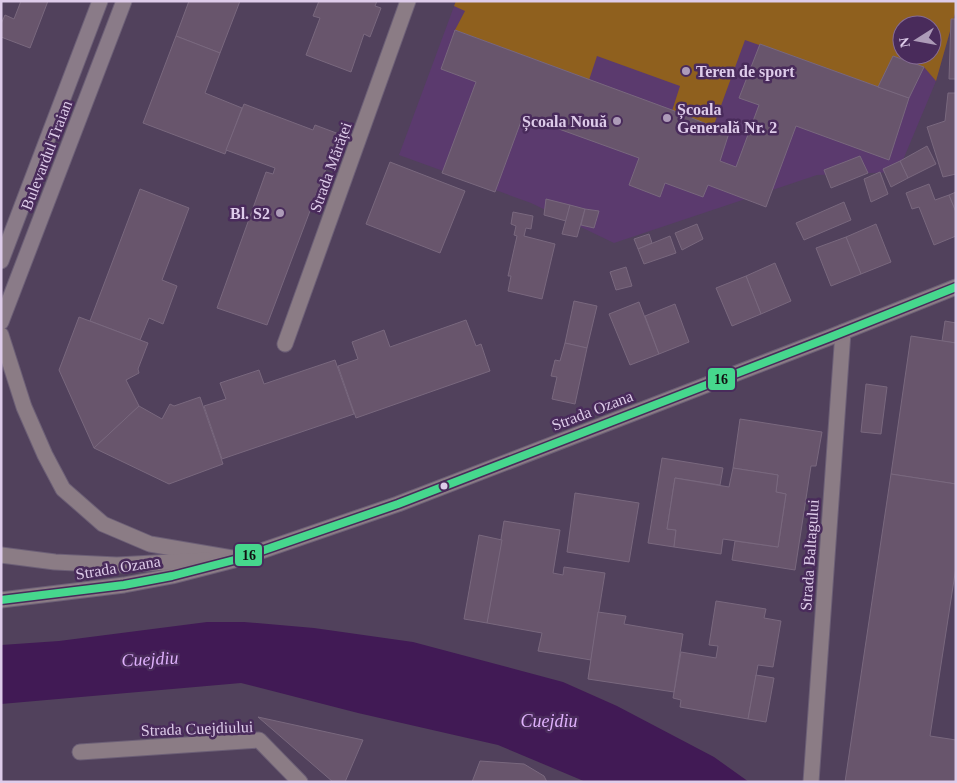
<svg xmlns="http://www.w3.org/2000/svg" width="957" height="783" viewBox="0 0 957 783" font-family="Georgia,serif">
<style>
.built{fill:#5b3a6e;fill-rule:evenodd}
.green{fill:#8f601e;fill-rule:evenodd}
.water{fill:#411a55}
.building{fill:#68556c;stroke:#79687e}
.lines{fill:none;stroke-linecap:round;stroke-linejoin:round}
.minor-casing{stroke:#6c5f76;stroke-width:17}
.tertiary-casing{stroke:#6c5f76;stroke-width:17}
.primary-casing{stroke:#6c5f76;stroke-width:17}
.minor{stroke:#8b7c85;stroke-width:15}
.tertiary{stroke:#8b7c85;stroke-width:15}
.primary{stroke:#8a7b88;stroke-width:15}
.bus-1-casing{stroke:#492b5b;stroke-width:11}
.bus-1{stroke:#46d78d;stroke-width:8}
.poi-dot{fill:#ad9bb8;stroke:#492b5b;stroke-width:2}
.bus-dot{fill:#deccea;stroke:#492b5b;stroke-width:2}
.labels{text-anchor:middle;stroke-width:5;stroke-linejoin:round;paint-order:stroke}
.poi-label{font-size:16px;font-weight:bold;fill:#deccea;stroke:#492b5b;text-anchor:start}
.street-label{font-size:16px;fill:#deccea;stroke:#492b5b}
.water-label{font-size:18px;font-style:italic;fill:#dfb1fc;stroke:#492b5b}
.line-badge{stroke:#492b5b;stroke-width:2}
.pale-badge-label{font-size:14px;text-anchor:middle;font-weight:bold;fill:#111}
</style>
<rect width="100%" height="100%" fill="#51415c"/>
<path class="built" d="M456,1H956V10L936,81L898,172L817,175L614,243L531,203L399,155ZM902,25H932V55H902Z"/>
<path class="green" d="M456,1H956V10L936,81L924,67L897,57L878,87L745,40L715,122L711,126L672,111L680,86L597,56L589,80L455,30L465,11L454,6ZM902,25H932V55H902Z"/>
<path class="water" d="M207,622H244L314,628L413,642L563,682L617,706L714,757L749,782H586L498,745L358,713L241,683L1,704V645L59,641Z"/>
<g class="building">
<path d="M21,1H48L30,48L1,37V24L5,15L14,19Z"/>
<path d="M189,1H240L220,53L176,36Z"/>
<path d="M319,1H377L375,6L381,8L370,37L364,34L351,72L306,55L320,18L313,16Z"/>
<path d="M951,19H956V79H949Z"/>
<path d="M455,30L672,110L729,133L720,161L736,167L759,105L739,98L760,44L909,98L889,160L796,126L766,207L708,185L703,197L665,183L660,197L629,185L639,158L523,116L495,192L442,173L476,82L441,69Z"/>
<path d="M176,36L220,53L205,93L242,108L225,154L143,123Z"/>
<path d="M893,56L924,67L909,98L878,87Z"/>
<path d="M948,93H956V174L943,177L927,127L945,121Z"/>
<path d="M244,104L313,130L315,125L339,134L267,325L217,308L266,172L273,174L275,168L226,150Z"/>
<path d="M927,146L936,164L908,178L900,161Z"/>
<path d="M860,156L868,173L831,188L824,170Z"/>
<path d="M900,161L908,178L891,187L883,169Z"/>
<path d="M390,162L465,191L440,253L366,224Z"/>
<path d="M880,172L888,194L871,202L864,179Z"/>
<path d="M929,184L935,200L949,195L956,212V236L934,245L919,207L912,209L906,193Z"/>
<path d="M140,189L189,208L162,280L177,286L163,324L149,318L140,340L90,321Z"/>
<path d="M956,192V212L949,195Z"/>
<path d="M546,199L570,205L566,221L544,215Z"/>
<path d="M844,202L851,220L804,240L796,223Z"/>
<path d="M570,205L585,209L577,237L562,234Z"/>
<path d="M585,209L599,211L594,228L581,225Z"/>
<path d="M513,212L533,216L531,229L526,228L524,236L555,244L542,299L508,291L511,276H508L517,236L514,235L516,226L511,224Z"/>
<path d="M697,224L703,239L682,250L675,233Z"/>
<path d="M876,224L891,262L861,274L846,237Z"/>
<path d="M649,234L652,243L638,249L634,239Z"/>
<path d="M670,236L676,253L644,264L638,249Z"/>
<path d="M846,237L861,274L831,286L816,248Z"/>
<path d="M775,263L791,301L761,314L746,276Z"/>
<path d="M626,267L632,286L616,290L610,272Z"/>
<path d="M746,276L761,314L732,326L716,288Z"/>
<path d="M574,301L597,306L587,348L565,343Z"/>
<path d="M639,302L659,354L630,365L609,314Z"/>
<path d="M675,304L689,342L659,354L645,316Z"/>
<path d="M79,317L148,343L138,369L139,373L126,380L139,406L94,448L59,370Z"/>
<path d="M466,320L476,346L481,344L490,371L356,418L338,366L358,359L352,342L384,330L390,347Z"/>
<path d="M945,321L956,323V343L942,341Z"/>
<path d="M911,336L956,343V484L891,474Z"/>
<path d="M565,343L587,348L575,404L552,399L557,377L551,376L555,360L560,361Z"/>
<path d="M335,360L354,414L222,459L204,406L226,399L220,383L259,370L264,384Z"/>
<path d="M866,384L887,387L881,434L861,432Z"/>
<path d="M200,397L223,464L169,484L94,448L139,406L162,419L170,404L174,406Z"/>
<path d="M740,419L822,432L816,466H811L795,570L732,560L735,541L778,547L786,494L776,492L778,475L733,468Z"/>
<path d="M662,458L723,468L720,485L675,478L667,529L676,530L674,547L648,543Z"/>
<path d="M733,468L778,475L776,492L786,494L778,547L723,539L721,554L674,547L676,530L667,529L675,478L729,487Z"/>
<path d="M891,474L956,484V567L930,736L956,740V782H845Z"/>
<path d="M575,493L639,503L629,562L567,552Z"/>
<path d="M504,521L560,530L553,573L563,575L564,567L605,573L591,660L538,651L542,633L487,623Z"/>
<path d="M479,535L502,540L487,623L464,619Z"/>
<path d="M716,601L766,609L764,618L781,621L773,667L758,665L748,719L680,707L681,700L673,698L681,652L716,658L718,646L709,645Z"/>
<path d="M598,612L626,616L624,624L683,634L674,692L588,679Z"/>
<path d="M756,675L774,678L766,722L748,719Z"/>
<path d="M258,717L363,740L345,782H333Z"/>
<path d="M480,761L524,764L544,776L547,782H472Z"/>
</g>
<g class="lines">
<defs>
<g id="minor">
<path d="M285,344L408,1"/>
<path d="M80,752L259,740L300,782"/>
<path d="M811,782L843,332"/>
</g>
<g id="tertiary">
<path d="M1,335L24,407L45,455L63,489L103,524L150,544L232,558"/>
<path d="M1,555L55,562L117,565L207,560"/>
<path d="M1,600L124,585L172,576L238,559L398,504L828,338L956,287"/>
</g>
<g id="primary">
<path d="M1,261L100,1"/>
<path d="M1,322L124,1"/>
</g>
</defs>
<use href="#minor" class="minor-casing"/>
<use href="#tertiary" class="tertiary-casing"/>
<use href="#primary" class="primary-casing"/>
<use href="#minor" class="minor"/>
<use href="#tertiary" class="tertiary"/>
<use href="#primary" class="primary"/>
<defs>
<path id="bus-1" d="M1,600L124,585L172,576L238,559L398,504L828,338L956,287"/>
</defs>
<use href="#bus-1" class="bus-1-casing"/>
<use href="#bus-1" class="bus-1"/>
</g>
<g class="poi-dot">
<circle cx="686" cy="71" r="5"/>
<circle cx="667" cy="118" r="5"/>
<circle cx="617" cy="121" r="5"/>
<circle cx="280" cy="213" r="5"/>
</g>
<circle class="bus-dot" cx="444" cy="486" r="4.5"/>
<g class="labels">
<g class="poi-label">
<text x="696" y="77">Teren de sport</text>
<text x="677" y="115">Școala<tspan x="677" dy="18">Generală Nr. 2</tspan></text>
<text x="607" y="127" text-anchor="end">Școala Nouă</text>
<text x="270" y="219" text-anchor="end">Bl. S2</text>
</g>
<g class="street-label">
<text transform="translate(46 155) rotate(-69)" y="6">Bulevardul Traian</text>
<text transform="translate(330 167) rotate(-70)" y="6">Strada Mărăței</text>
<text transform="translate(592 410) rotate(-21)" y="6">Strada Ozana</text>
<text transform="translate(809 555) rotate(-86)" y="6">Strada Baltagului</text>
<text transform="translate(118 567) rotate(-9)" y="6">Strada Ozana</text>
<text transform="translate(197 728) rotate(-2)" y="6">Strada Cuejdiului</text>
</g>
<g class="water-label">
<text transform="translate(150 659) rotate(-3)" y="6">Cuejdiu</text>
<text x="549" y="727">Cuejdiu</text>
</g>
</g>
<g class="line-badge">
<rect x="707" y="367" width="29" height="24" rx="5" fill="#46d78d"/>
<rect x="234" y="543" width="29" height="24" rx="5" fill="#46d78d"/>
</g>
<g class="pale-badge-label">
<text x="721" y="384">16</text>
<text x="249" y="560">16</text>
</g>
<rect width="957" height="783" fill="none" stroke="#deccea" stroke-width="5"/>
<g transform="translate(917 40) rotate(259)"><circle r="24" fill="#492b5b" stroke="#856b94"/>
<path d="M0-4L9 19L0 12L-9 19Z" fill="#ad9bb8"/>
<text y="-8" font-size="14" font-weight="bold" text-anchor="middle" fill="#deccea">N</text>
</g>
</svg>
